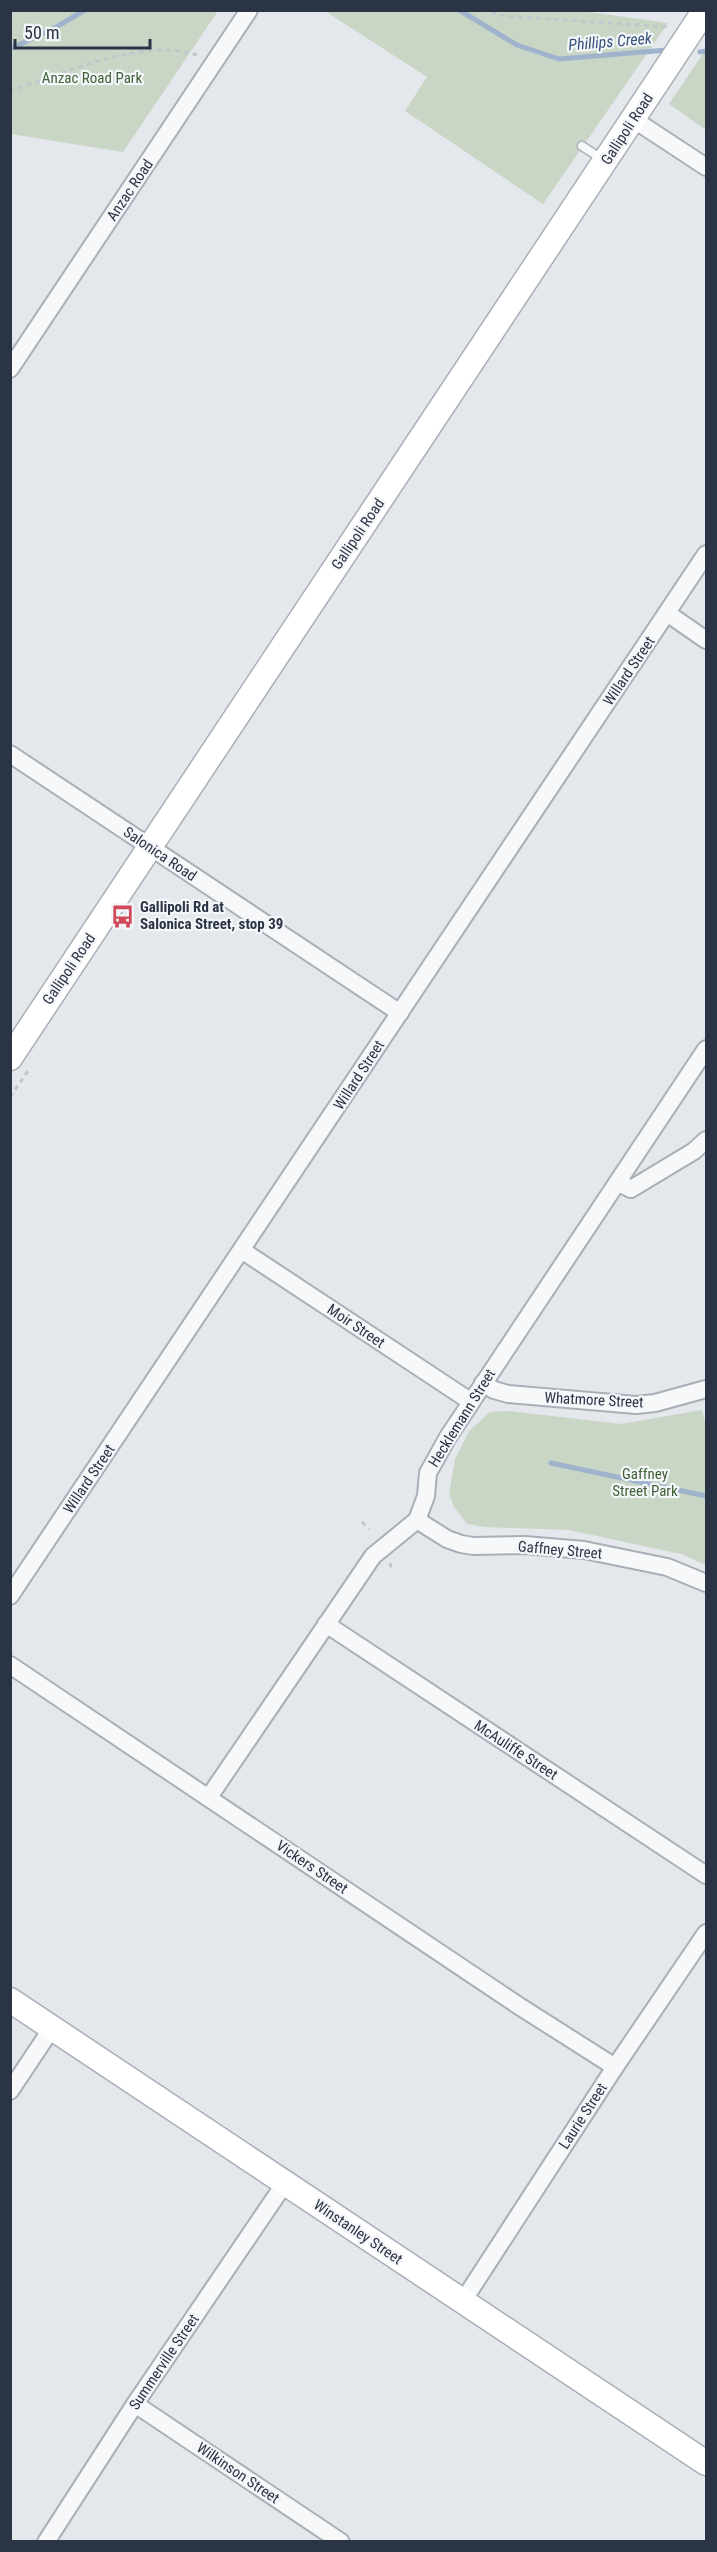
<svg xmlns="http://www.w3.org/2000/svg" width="717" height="2552" viewBox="0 0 717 2552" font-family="'Roboto Condensed',sans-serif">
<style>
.green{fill:#c9d6c5}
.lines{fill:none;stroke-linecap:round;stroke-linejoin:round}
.stream{stroke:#9fb4cc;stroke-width:5}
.lane-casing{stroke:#a9aeb7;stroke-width:11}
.street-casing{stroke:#a9aeb7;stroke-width:20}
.secondary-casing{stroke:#a9aeb7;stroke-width:27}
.path{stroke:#c2c5cb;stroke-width:3;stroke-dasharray:4.5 4.5;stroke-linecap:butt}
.lane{stroke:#f7f8fa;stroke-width:8}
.street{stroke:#f7f8fa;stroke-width:16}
.secondary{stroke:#fff;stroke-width:24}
.labels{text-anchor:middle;stroke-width:4.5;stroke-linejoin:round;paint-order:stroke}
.park-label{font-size:15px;fill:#3f6138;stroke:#f4f6f9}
.street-label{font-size:15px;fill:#2b3445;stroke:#f4f6f9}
.poi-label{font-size:15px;font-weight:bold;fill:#2b3445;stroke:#f4f6f9;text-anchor:start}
.water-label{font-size:16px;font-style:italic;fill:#34527a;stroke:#f4f6f9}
</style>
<rect width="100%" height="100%" fill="#e4e7ec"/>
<g class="green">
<path d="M575,10L668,23L543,204L405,111L427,77L325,11Z"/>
<path d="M10,11L11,10L218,11L123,152L11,134Z"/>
<path d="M706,49V130L669,104Z"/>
<path d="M702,1410L706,1424V1565L681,1554L569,1530L484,1527L467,1524L454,1507L449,1494L455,1459L469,1431L490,1412L509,1411L621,1424Z"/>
</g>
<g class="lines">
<g class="stream">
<path d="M459,10L517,45L559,59L667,50"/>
<path d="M10,49L58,26L85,10"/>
<path d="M700,52L706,51"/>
<path d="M551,1463L706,1496"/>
</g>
<defs>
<path id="lane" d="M582,146L602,159"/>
<g id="street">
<path d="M633,119L706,167"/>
<path d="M10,369L249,10"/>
<path d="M667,613L706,640"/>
<path d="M10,754L400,1013"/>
<path d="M619,1183L631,1189L694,1151L706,1140"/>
<path d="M243,1251L470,1401"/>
<path d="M483,1383L494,1390L508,1394L636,1405L655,1403L706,1389"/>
<path d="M417,1520L447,1539L461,1544L473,1546L525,1545L584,1550L667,1567L706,1583"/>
<path d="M10,1596L706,554"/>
<path d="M326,1624L706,1875"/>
<path d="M10,1665L519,2006L615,2067"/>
<path d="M209,1797L373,1556L417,1520L426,1496L428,1473L448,1437L706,1049"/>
<path d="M10,2091L52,2028"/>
<path d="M463,2301L615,2067L706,1933"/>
<path d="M135,2404L341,2542"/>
<path d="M46,2542L135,2404L285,2183"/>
</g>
<g id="secondary">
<path d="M10,1058L705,10"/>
<path d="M10,2000L706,2463"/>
</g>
</defs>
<use href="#lane" class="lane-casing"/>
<use href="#street" class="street-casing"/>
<use href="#secondary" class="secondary-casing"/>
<g class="path">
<path d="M483,10L505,16L669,27"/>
<path d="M10,91C66,73 143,36 200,56"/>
<path d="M10,1097L28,1071"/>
<path d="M362,1522L369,1529"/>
<path d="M390,1563L392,1570"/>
</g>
<use href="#lane" class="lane"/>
<use href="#street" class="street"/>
<use href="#secondary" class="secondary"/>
</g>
<defs>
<symbol id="bus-bare" viewBox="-9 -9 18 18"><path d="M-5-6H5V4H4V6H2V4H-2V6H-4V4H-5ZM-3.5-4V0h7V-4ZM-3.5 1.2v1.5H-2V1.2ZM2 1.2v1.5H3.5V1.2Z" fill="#d1495b" stroke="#f4f6f9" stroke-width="2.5" paint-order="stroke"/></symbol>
</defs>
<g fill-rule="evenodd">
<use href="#bus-bare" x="106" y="900" width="33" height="33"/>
</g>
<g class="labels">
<g class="park-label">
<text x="92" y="83">Anzac Road Park</text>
<text x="645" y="1479">Gaffney<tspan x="645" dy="17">Street Park</tspan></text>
</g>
<g class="street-label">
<text transform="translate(627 129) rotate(-57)" y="5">Gallipoli Road</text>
<text transform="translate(130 190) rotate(-56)" y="5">Anzac Road</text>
<text transform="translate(358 534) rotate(-56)" y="5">Gallipoli Road</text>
<text transform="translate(629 671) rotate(-56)" y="5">Willard Street</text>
<text transform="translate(160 854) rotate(34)" y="5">Salonica Road</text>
<text transform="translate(69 969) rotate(-56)" y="5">Gallipoli Road</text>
<text transform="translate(359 1075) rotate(-57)" y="5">Willard Street</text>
<text transform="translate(356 1326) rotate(34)" y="5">Moir Street</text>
<text transform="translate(594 1400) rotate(3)" y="5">Whatmore Street</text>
<text transform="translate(462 1418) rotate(-58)" y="5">Hecklemann Street</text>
<text transform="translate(89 1479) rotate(-56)" y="5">Willard Street</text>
<text transform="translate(560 1550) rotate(5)" y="5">Gaffney Street</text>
<text transform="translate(516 1750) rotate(33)" y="5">McAuliffe Street</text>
<text transform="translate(312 1867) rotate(34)" y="5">Vickers Street</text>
<text transform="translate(583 2116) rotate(-57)" y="5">Laurie Street</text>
<text transform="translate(358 2232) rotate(34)" y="5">Winstanley Street</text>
<text transform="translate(164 2362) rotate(-56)" y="5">Summerville Street</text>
<text transform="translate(238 2473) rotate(34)" y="5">Wilkinson Street</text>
</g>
<g class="poi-label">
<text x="140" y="912">Gallipoli Rd at<tspan x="140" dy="17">Salonica Street, stop 39</tspan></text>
</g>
<g class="water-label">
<text transform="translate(610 41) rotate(-5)" y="6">Phillips Creek</text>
</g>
</g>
<rect width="717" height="2552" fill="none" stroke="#2b3445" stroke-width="24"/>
<path d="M15 39v9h135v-9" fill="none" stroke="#2b3445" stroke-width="3"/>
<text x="24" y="39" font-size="18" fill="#2b3445" stroke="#f4f6f9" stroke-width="4.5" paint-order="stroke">50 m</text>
</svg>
